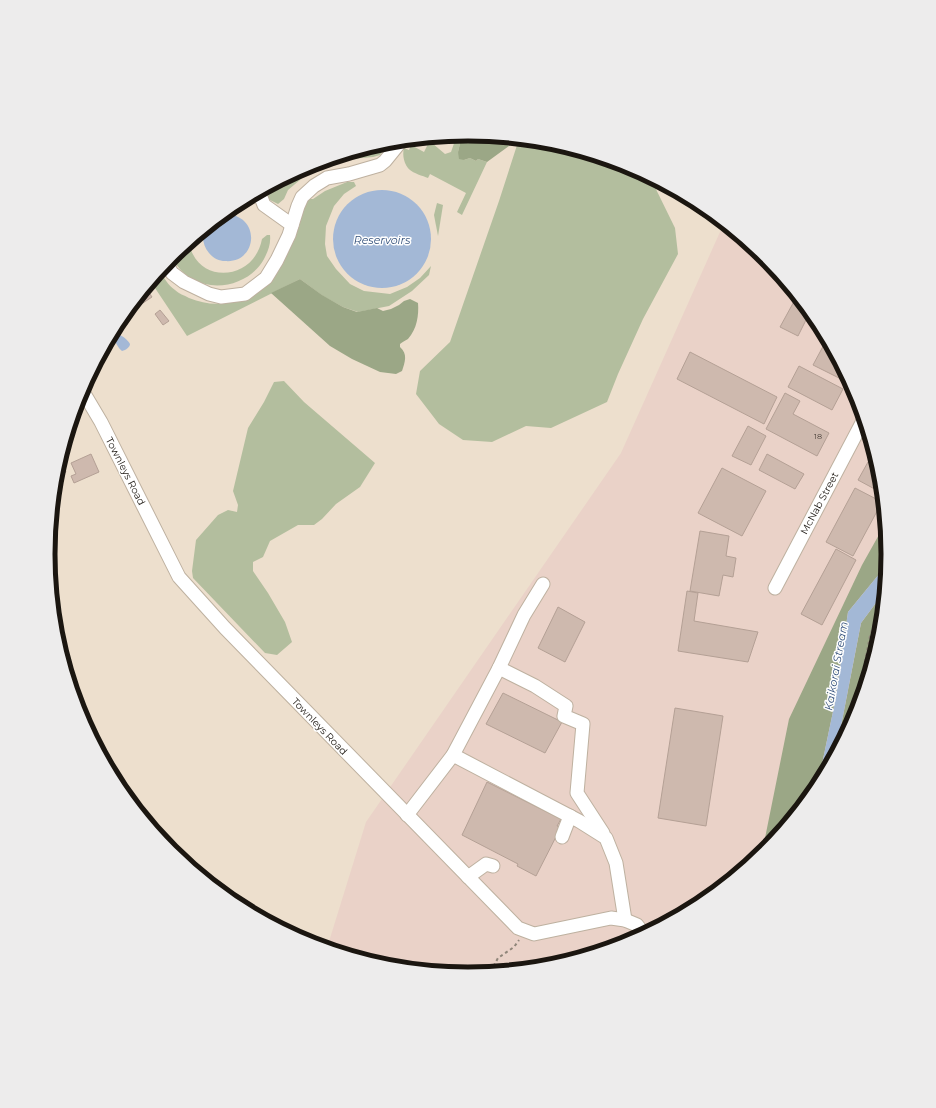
<svg xmlns="http://www.w3.org/2000/svg" width="936" height="1108" viewBox="0 0 936 1108" font-family="Montserrat,sans-serif">
<style>
.industrial{fill:#ead2c8}
.green{fill:#b3be9e}
.forest{fill:#9ba786}
.water{fill:#a3b8d6}
.building{fill:#ceb9ae;stroke:#b4a095}
.lines{fill:none;stroke-linecap:round;stroke-linejoin:round}
.minor-casing{stroke:#beb1a0;stroke-width:15}
.path{stroke:#8f8579;stroke-width:2;stroke-dasharray:3 3;stroke-linecap:butt}
.minor{stroke:#fff;stroke-width:13}
.labels{text-anchor:middle;stroke-width:3;stroke-linejoin:round;paint-order:stroke}
.number-label{font-size:8px;fill:#483f38}
.street-label{font-size:10px;fill:#1b1610;stroke:#fff}
.water-label{font-size:11px;font-style:italic;fill:#35527c;stroke:#fff}
.rim{fill:none;stroke:#1b1610;stroke-width:5}
</style>
<rect width="100%" height="100%" fill="#eddfcd"/>
<path class="industrial" d="M724,223L765,257L817,321L856,393L880,472L888,554L880,636L856,715L817,788L765,851L701,903L629,942L550,966L468,974L386,966L327,948L366,822L621,453Z"/>
<g class="green">
<path d="M457,135H462L458,152L464,160L470,158L476,161L478,159L487,162L462,215L457,212L466,193L430,174L428,178C423,176 413,173 410,170C404,165 402,155 404,148L409,150L411,145L424,152L429,142L432,143L445,154L451,152Z"/>
<path d="M519,139L550,142L629,166L650,177L675,228L678,254L643,319L618,374L607,402L551,428L526,426L492,442L463,440L439,424L416,394L420,371L450,342L499,201Z"/>
<path d="M384,143L383,151L380,155L373,157L340,160L317,166L301,179L288,190L284,199L278,204L268,199L264,189L307,166Z"/>
<path d="M347,182H354L356,186L344,194L334,206L326,226L325,244L327,256L336,269L350,284L364,291L390,294L407,287L420,278L431,266L429,275L412,291L389,306L358,312L343,307L323,296L300,279L187,336L151,282L160,271C164,278 168,285 175,290C179,294 184,295 189,298C211,307 230,305 252,295L299,209L309,199H313L325,191Z"/>
<path d="M437,203L443,205L438,236L434,215Z"/>
<path d="M267,235H270C271,244 268,251 264,259C251,283 217,293 192,279C183,274 177,266 171,257L189,242C196,285 254,282 262,239Z"/>
<path d="M284,381L304,402L375,463L360,487L336,504L322,519L314,525H298L270,541L263,557L253,562V571L268,593L285,622L292,642L277,655L265,653L193,578L192,571L196,540L218,515L228,510L237,512L238,505L233,491L248,428L264,402L274,382Z"/>
</g>
<g class="forest">
<path d="M468,134L516,139V141L513,143L487,162L478,159L476,161L470,158L464,160L459,159L458,152L462,135Z"/>
<path d="M300,279L322,295L343,307L357,312L377,308L383,311L391,309L399,305L404,301L410,299L418,303C419,315 417,329 408,339C405,341 402,342 400,344V347C408,354 405,362 402,371L396,374L380,372L352,359L330,346L271,293Z"/>
<path d="M885,524L888,554L887,560L880,573L848,612L835,702L817,788L762,853L789,719L862,565Z"/>
<path d="M884,592L880,636L856,715L836,752L861,623Z"/>
<path d="M618,942L624,943L583,956L589,949Z"/>
</g>
<g class="water">
<circle cx="382" cy="239" r="49"/>
<path d="M224,214C262,214 258,264 225,261C219,261 213,258 209,253C203,246 202,238 204,230Z"/>
<path d="M118,335C122,335 128,340 130,344C130,347 126,350 122,351C118,348 115,342 114,337Z"/>
<path d="M887,560L884,592L861,623L836,752L817,788L835,702L848,612L880,573Z"/>
</g>
<g class="building">
<path d="M146,288L152,297L143,303L138,297Z"/>
<path d="M797,296L810,312L798,336L780,327Z"/>
<path d="M160,310L169,321L163,325L155,314Z"/>
<path d="M827,339L851,384L813,365Z"/>
<path d="M690,352L777,397L764,424L677,379Z"/>
<path d="M799,366L843,389L832,410L788,387Z"/>
<path d="M785,393L800,401L793,414L829,433L817,456L766,429Z"/>
<path d="M748,426L766,436L751,465L732,456Z"/>
<path d="M91,454L99,472L74,483L71,476L76,474L71,463Z"/>
<path d="M767,454L804,474L795,489L759,470Z"/>
<path d="M868,462L879,468L880,472L882,493L858,480Z"/>
<path d="M62,464L66,472L56,478L58,466Z"/>
<path d="M722,468L766,491L742,536L698,513Z"/>
<path d="M855,488L882,502L853,556L826,542Z"/>
<path d="M700,531L729,536L726,556L736,558L733,577L723,575L719,596L690,591Z"/>
<path d="M836,549L856,560L822,625L801,614Z"/>
<path d="M687,591L698,593L694,621L758,632L748,662L678,651Z"/>
<path d="M558,607L585,622L565,662L538,648Z"/>
<path d="M503,693L562,722L545,753L486,724Z"/>
<path d="M675,708L723,716L706,826L658,818Z"/>
<path d="M487,782L561,819L557,826L561,827L536,876L517,866L518,864L462,835Z"/>
</g>
<g class="lines">
<defs>
<g id="minor">
<path d="M259,192L264,205L292,225"/>
<path d="M166,263L172,273L184,282L209,294L221,297L245,294L266,278L277,260L289,235L298,206L302,197L314,186L327,178L349,174L380,165L385,161L398,145L399,141"/>
<path d="M82,390L101,422L179,577L225,628L518,928L534,934L611,918L625,920L637,925L644,934"/>
<path d="M775,588L864,419"/>
<path d="M499,668L535,686L566,706L564,716L583,724L577,793L603,833"/>
<path d="M453,755L579,821L606,838L616,863L625,920"/>
<path d="M407,815L453,755L499,668L524,615L543,584"/>
<path d="M562,837L570,816"/>
<path d="M468,877L486,864L493,866"/>
</g>
</defs>
<use href="#minor" class="minor-casing"/>
<g class="path">
<path d="M853,721L870,636L878,611L883,603"/>
<path d="M494,971L492,969L498,958L514,947L519,940"/>
</g>
<use href="#minor" class="minor"/>
</g>
<g class="labels">
<g class="number-label">
<text x="818" y="439">18</text>
</g>
<g class="street-label">
<text transform="translate(126 471) rotate(63)" y="4">Townleys Road</text>
<text transform="translate(819 503) rotate(-62)" y="4">McNab Street</text>
<text transform="translate(320 726) rotate(46)" y="4">Townleys Road</text>
</g>
<g class="water-label">
<text x="382" y="244">Reservoirs</text>
<text transform="translate(836 666) rotate(-80)" y="4">Kaikorai Stream</text>
</g>
</g>
<path d="M0 0H936V1108H0ZM55 554a413 413 0 1 1 826 0a413 413 0 1 1-826 0Z" fill="#edecec" fill-rule="evenodd"/>
<path class="rim" d="M55 554a413 413 0 1 1 826 0a413 413 0 1 1-826 0Z"/>
</svg>
